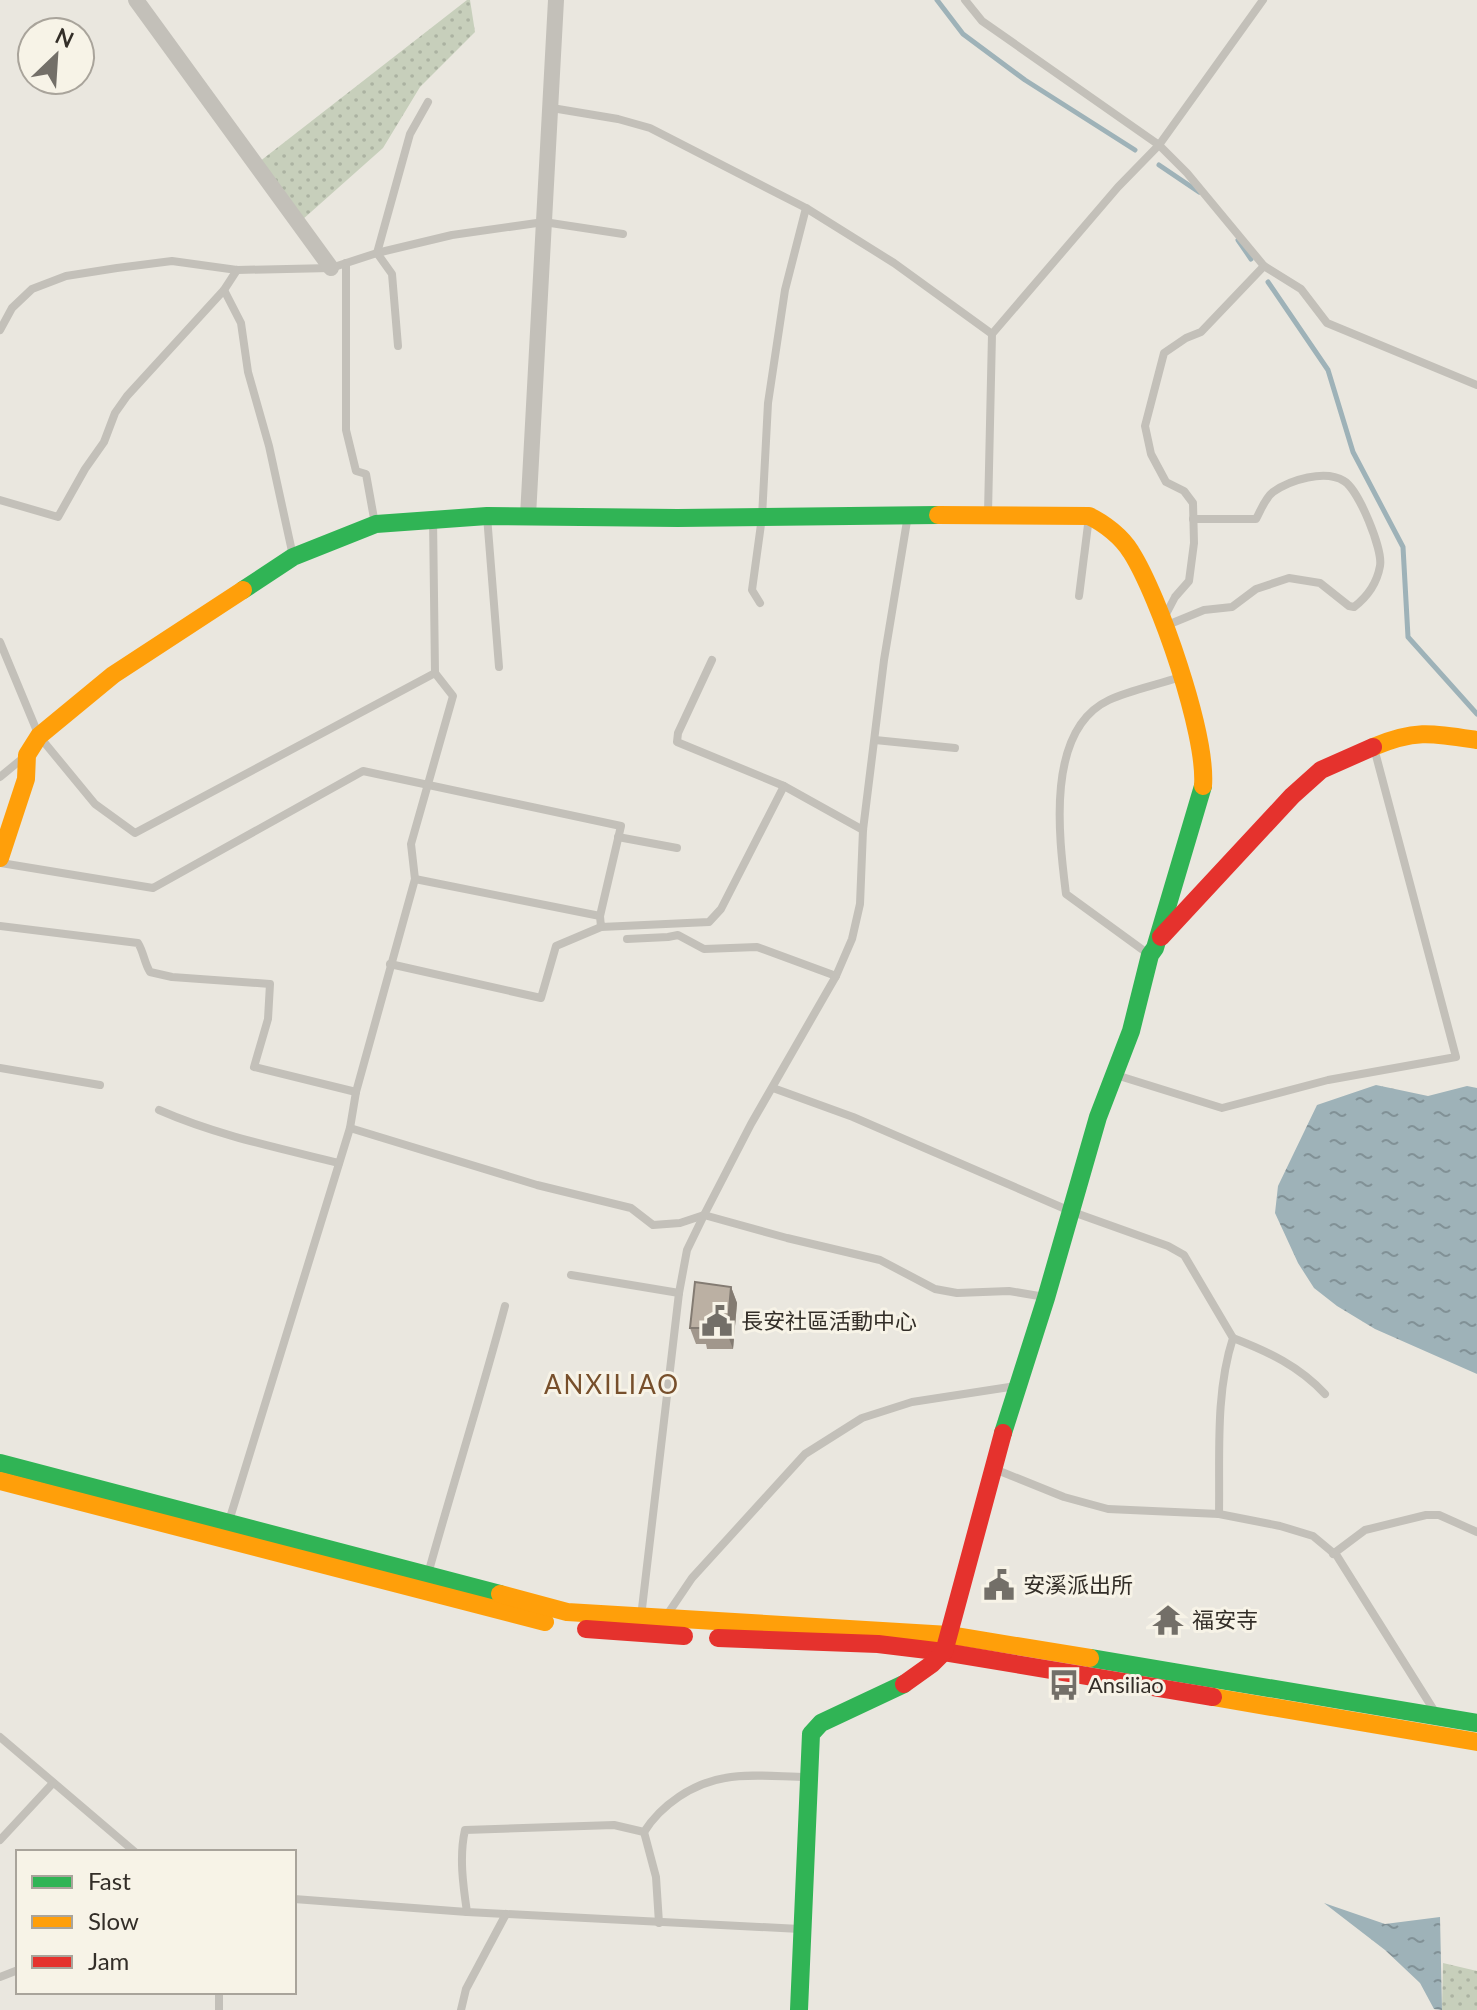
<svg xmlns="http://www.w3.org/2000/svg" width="1477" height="2010" viewBox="0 0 1477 2010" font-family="Lato,'Noto Sans TC',sans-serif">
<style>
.grass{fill:url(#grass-dots)}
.water{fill:url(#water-ripples)}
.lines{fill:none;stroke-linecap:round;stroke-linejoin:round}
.stream{stroke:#9eb2b8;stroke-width:5}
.lane{stroke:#c3c0b9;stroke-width:8}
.street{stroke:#c3c0b9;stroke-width:16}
.fast{stroke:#30b455;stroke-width:18}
.slow{stroke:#ff9f0a;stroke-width:18}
.jam{stroke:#e5322d;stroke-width:18}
.wall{fill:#a1978c}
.shaded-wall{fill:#837b72}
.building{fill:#bbb0a3;stroke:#837b72;stroke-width:2}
.labels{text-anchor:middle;stroke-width:6;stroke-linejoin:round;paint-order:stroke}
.poi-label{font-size:22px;fill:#332e28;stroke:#f7f3e7;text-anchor:start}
.quarter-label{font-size:26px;letter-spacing:2px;fill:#774f2b;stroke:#f7f3e7}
</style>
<defs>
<pattern id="grass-dots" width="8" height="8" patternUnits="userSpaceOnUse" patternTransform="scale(2)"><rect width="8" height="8" fill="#c7cfbb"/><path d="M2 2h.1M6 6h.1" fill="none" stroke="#abb2a1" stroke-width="1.8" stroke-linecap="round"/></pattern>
<pattern id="water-ripples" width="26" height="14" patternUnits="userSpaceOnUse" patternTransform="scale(2)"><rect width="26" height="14" fill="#9eb2b8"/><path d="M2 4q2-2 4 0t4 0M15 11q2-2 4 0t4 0" fill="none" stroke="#819196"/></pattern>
</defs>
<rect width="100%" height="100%" fill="#eae7df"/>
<g class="grass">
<path d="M467,0H470L475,32L420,87L383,148L302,220L259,162Z"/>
<path d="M1443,1963L1477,1971V2010H1442Z"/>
</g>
<g class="water">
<path d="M1376,1085L1428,1096L1467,1086L1477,1088V1374L1375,1329L1337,1306L1314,1288L1298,1263L1275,1213L1278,1186L1317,1105Z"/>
<path d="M1324,1903L1385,1924L1440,1917L1442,2010L1434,2009L1420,1983L1385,1950Z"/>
</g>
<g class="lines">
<g class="stream">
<path d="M937,0L963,34L1025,80L1135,150"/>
<path d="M1159,165L1199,192"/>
<path d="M1238,240L1251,259"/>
<path d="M1268,282L1328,370L1353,452L1403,547L1408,637L1477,714"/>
</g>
<g class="lane">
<path d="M965,0L982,21L1159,145L1187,173L1264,266L1301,289L1327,323L1477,385"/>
<path d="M552,108L618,119L650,128L806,208L894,263L992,334L988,513"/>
<path d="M346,263V430L356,471L366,474L375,524"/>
<path d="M224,290L241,323L248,372L269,446L293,556"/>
<path d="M0,330L12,308L32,289L66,276L117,268L172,261L237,270L331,268L377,253L452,235L544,222L623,234"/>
<path d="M992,334L1118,187L1159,145L1263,0"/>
<path d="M398,346L392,274L377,253L410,134L428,102"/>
<path d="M0,500L58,517L85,469L104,442L115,413L127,396L224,290L237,270"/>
<path d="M487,516L499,667"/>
<path d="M1079,596L1089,517"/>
<path d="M760,603L752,590L762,517L768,403L785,290L806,208"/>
<path d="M1165,616L1175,597L1189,581L1194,543L1193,503L1184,491L1166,482L1151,454L1145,426L1164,353L1186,338L1201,332L1264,266"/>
<path d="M1165,626L1204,610L1232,607L1256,589L1289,578L1320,583L1349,606L1354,607C1367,597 1377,583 1380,566C1383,550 1359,490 1344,481C1325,469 1290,480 1273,492C1265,498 1261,510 1256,519H1193"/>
<path d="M0,642L39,736L95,804L135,833L435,673"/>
<path d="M712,660L678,733L677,742L784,786L863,830"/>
<path d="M875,740L955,748"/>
<path d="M0,777L23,758"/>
<path d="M618,837L677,848"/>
<path d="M1,863L153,888L363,771L621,826L600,916L415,879"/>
<path d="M600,916L601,927L709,922L721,909L784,786"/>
<path d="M0,926L138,943C144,953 144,962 150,972L172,977L270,984L268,1019L254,1067L356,1092"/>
<path d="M627,939L668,937L678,935L704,949L757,947L836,976"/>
<path d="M1147,953L1066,894C1059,838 1045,730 1109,700C1131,690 1157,685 1180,677"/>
<path d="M390,964L541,998L556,946L601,927"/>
<path d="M0,1068L100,1085"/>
<path d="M1116,1075L1222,1108L1328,1080L1456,1057L1374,748"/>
<path d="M773,1088L853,1117L1070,1211L1168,1246L1184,1255L1233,1338C1215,1393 1220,1457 1219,1514"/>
<path d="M159,1110C216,1135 278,1148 339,1163"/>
<path d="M350,1128L537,1185L631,1208L653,1225L680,1223L704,1215L787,1238L880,1260L935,1289L957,1293L1009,1291L1045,1297"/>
<path d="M571,1275L679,1293"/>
<path d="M1233,1338C1269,1352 1299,1366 1325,1394"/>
<path d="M992,1468L1064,1497L1108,1509L1219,1514L1280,1526L1313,1536L1337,1556L1435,1712"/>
<path d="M229,1521L350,1128L356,1092L415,879L411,844L453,696L435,673L433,518"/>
<path d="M1333,1554L1365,1530L1426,1515H1439L1477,1532"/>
<path d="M428,1574C453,1484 481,1396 505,1306"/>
<path d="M667,1615L692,1578L805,1454L862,1418L912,1402L1016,1386"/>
<path d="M641,1617L679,1293L687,1250L704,1215L751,1124L836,976L852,939L860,904L863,830L884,660L908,515"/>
<path d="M0,1737L135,1852"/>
<path d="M644,1832L656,1877L659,1923"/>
<path d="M0,1840L53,1783"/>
<path d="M294,1899L467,1912L800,1929"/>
<path d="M467,1912C463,1885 459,1856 465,1830L614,1825L644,1832C661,1805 693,1783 725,1778C749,1773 782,1777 807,1777"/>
<path d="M0,1977L18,1970"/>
<path d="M219,2010V1992"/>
<path d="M461,2010L466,1989L506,1914"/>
</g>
<g class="street">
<path d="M136,0L331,268"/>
<path d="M528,516L556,0"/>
</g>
<g class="fast">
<path d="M243,590L293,557L376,524L487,516L678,518L938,515"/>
<path d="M1003,1433L1046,1298L1098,1117L1131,1031L1150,955L1155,948L1203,786"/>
<path d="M0,1463L500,1594"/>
<path d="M1090,1658L1477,1723"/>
<path d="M799,2010L811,1734L821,1723L904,1684"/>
</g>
<g class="slow">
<path d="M938,515L1089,516C1104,523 1122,537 1131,552C1159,596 1207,734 1203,786"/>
<path d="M1373,747C1415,729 1433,733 1477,740"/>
<path d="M0,858L26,779L27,755L39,736L113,675L243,590"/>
<path d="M0,1481L545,1622"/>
<path d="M500,1594L567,1612L949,1635L1090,1658"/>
<path d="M1213,1697L1477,1742"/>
</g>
<g class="jam">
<path d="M1161,937L1292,796L1321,770L1373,747"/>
<path d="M586,1629L684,1636"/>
<path d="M718,1638L878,1644L944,1652L1213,1697"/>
<path d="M904,1684L932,1664L944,1652L1003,1433"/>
</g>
</g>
<path class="wall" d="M731,1287L737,1303L733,1349H707L706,1344H696L690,1328Z"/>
<path class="shaded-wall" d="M731,1287L737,1303L733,1349L727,1333Z"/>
<path class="building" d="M695,1282L731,1287L727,1333H702V1328H690Z"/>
<defs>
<symbol id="civic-bare" viewBox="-9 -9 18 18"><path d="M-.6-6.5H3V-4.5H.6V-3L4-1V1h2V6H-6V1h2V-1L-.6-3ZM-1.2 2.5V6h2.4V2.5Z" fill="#736f68" stroke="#f7f3e7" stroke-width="2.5" paint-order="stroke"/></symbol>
<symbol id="temple-bare" viewBox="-9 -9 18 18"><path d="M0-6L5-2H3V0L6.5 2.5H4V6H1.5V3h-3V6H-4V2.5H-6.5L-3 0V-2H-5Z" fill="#736f68" stroke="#f7f3e7" stroke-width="2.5" paint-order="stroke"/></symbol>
<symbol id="bus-bare" viewBox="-9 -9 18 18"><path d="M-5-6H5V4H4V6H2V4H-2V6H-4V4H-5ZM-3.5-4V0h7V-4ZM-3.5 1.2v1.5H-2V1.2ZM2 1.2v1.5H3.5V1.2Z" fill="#736f68" stroke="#f7f3e7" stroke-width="2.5" paint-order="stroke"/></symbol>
</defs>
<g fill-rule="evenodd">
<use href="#civic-bare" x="695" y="1299" width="44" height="44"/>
<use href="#civic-bare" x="977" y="1563" width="44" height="44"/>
<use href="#temple-bare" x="1146" y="1598" width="44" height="44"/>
<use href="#bus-bare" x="1042" y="1663" width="44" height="44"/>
</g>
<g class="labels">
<g class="poi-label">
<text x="741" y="1329">長安社區活動中心</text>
<text x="1023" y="1593">安溪派出所</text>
<text x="1192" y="1628">福安寺</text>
<text x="1088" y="1693">Ansiliao</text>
</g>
<g class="quarter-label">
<text x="612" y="1394">ANXILIAO</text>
</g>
</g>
<rect x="16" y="1850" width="280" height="144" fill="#f7f3e7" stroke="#a9a49b" stroke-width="2"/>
<rect x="32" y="1876" width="40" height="12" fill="#30b455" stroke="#a9a49b" stroke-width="2"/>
<text x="88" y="1890" font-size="24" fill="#332e28">Fast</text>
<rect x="32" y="1916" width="40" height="12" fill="#ff9f0a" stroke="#a9a49b" stroke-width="2"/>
<text x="88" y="1930" font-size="24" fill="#332e28">Slow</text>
<rect x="32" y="1956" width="40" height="12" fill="#e5322d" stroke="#a9a49b" stroke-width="2"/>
<text x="88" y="1970" font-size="24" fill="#332e28">Jam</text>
<g transform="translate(56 56) rotate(25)"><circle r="38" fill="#f7f3e7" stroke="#a9a49b" stroke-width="2"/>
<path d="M0-6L14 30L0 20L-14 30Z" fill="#736f68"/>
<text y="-12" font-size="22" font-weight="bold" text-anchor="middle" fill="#332e28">N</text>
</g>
</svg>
